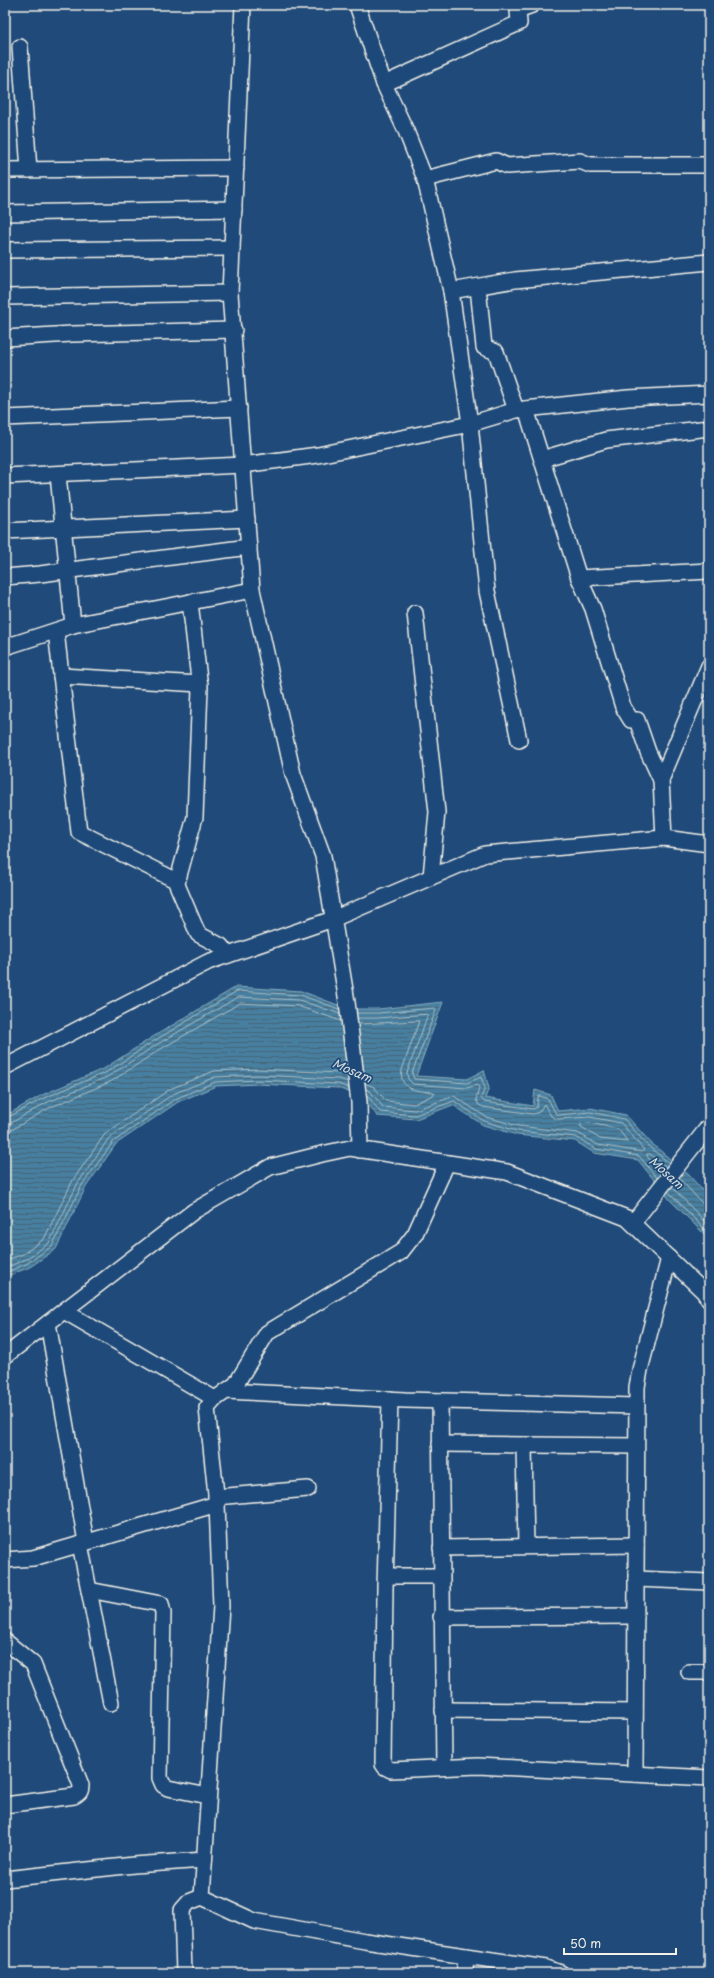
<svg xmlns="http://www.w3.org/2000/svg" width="714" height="1978" viewBox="0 0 714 1978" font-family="'Playpen Sans',sans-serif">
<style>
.water{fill:url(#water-rules);stroke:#8cadbd}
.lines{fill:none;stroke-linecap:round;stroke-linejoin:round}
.shore{stroke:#aec3cb;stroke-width:1}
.minor-casing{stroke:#f4f1e8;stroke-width:18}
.minor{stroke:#1f4a7a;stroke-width:15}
.labels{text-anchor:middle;stroke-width:3.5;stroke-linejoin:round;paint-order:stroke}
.water-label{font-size:12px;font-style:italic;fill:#dae0dd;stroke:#1f4a7a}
</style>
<defs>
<pattern id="water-rules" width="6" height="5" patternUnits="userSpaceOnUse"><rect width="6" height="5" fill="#467fa0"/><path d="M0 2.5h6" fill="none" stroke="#476678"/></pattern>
</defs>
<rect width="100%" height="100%" fill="#1f4a7a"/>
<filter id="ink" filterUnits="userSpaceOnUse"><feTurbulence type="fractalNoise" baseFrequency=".025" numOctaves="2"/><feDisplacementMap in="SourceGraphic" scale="8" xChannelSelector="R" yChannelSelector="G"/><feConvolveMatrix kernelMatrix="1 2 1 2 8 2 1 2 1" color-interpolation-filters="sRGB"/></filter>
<g filter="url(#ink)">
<path class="water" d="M236,987L301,991L335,1004L357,1009H378L443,1002L416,1076L467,1079L484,1070L489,1088L485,1098L533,1106L535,1090L551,1095L558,1111L590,1108L626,1115L650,1142L689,1175L709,1198V1239L670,1200L638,1160L594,1153L575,1141L517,1135L483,1125L453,1105L416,1119L377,1116L364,1098L338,1088L258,1084L216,1086L178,1102L116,1144L86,1187L56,1249L30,1267L5,1277V1116L42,1095L105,1068L151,1038Z"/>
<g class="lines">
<g class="shore">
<path d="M357,1013H378L435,1008L436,1010L412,1073L414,1079L467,1083L481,1077L485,1088L481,1098L484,1102L533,1109L537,1107L538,1097L540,1096L548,1099L555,1112L558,1115L590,1112L624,1119L647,1145L669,1163"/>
<path d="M357,1018H378L428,1014L407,1073L408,1079L413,1084L467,1088L478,1085L479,1088L476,1100L479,1105L483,1107L533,1114L539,1112L544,1104L551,1116L557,1119L590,1117L621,1123L644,1150L642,1152L598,1145L578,1133L518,1126L486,1117L454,1096L415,1110L383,1107L371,1092L366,1089"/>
<path d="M358,1024L419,1021L402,1070C398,1091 419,1091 433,1092L435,1094L414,1104L386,1101L374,1087L365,1083"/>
<path d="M367,1095L380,1112L415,1115L454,1101L484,1121L517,1131L576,1137L596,1149L639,1156L657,1178"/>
<path d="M5,1119L44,1098L107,1072L154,1041L237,991L300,995L339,1009"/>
<path d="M590,1123L618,1129L628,1142L600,1139L580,1126L582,1124Z"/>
<path d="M5,1124L11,1123L46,1103L109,1076L156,1045L238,997L299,1000L340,1014"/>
<path d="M5,1130L13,1129L49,1108L112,1081L159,1050L240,1003L298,1006L341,1021"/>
<path d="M661,1174L647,1156V1154H650L666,1167"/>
<path d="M679,1178L702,1203L709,1205"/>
<path d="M672,1187L709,1226"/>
<path d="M668,1191L709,1234"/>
<path d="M5,1261L23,1254L44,1239L73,1180L105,1134L170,1089L214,1071L258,1069L339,1073L347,1075"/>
<path d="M5,1268L26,1259L49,1243L78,1183L109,1138L173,1094L215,1077L258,1075L339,1079L348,1082"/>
<path d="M5,1273L28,1263L52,1246L82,1185L113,1142L175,1099L215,1082L258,1080L338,1084L349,1088"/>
</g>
<defs>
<g id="minor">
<path d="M243,5L230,293L252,590L293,774L323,856L347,1002L359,1102L360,1150"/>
<path d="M20,47L29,170"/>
<path d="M384,84L519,23L518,10L532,5"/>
<path d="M5,170L236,168"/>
<path d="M425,179L496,161L507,166L580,161L590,165H709"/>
<path d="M5,213L234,209"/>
<path d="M5,250L232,248"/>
<path d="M478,287L484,347L496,352L516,410"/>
<path d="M451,291L515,280L709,262"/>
<path d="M5,297L230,293"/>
<path d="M5,338L72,334L234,330"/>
<path d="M526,409L579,578L593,609L623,707L631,720H637L648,752L661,780L664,838"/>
<path d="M5,418L239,408"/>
<path d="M542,459L606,440L709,428"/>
<path d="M58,475L73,625"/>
<path d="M5,476L243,465L318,455L470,424L451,291L425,179L406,131L384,84L357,5"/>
<path d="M5,531L247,519"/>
<path d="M5,577L40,574L249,547"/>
<path d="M579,578L709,571"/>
<path d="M415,613L437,812L431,877"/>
<path d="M56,631L79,832L175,880L198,934L221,946L228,955"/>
<path d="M5,647L73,625L252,590"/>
<path d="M61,676L200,684"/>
<path d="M519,740L487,591L470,424L516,410L628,398L709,394"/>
<path d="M661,780L709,666"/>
<path d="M177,883L195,817L200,688L190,602"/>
<path d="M5,1067L208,962L333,919L485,854L664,838L709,844"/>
<path d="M629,1220L704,1292L709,1300"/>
<path d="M64,1311L215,1399"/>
<path d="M48,1323L86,1542"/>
<path d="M5,1356L194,1211L270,1167L322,1154L350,1148L507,1172L632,1220H635L709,1126"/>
<path d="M226,1391L405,1400L636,1406"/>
<path d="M390,1399L385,1588L383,1764L385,1767L391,1770L478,1766L709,1778"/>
<path d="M440,1401L444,1767"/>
<path d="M440,1444L636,1446"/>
<path d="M524,1445L526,1546"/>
<path d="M216,1497L308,1489"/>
<path d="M217,1504L207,1408L215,1399L236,1384L267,1333L401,1252L415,1234L447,1163"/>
<path d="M80,1544L111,1703"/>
<path d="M441,1548L636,1545"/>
<path d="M5,1560L33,1558L217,1504L221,1606L202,1897L254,1921L365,1941L546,1968L561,1973"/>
<path d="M386,1576H441"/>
<path d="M636,1579L709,1582"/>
<path d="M89,1590L161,1604L163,1613L160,1778L163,1785L168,1788L208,1796"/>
<path d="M441,1617L636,1616"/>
<path d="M5,1641L33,1664L81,1785C81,1791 80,1793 74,1796L5,1805"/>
<path d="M689,1672H709"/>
<path d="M443,1710L635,1712"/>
<path d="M635,1774L637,1387L640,1370L669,1258"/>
<path d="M5,1879L134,1865L204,1860"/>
<path d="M184,1973L182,1910L189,1902L202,1897"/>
<path d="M464,1973L467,1956"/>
</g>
</defs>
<use href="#minor" class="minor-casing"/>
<use href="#minor" class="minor"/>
</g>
</g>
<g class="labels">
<g class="water-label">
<text transform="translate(352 1071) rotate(23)" y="4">Mosam</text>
<text transform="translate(666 1173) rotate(42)" y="4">Mosam</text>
</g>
</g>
<rect width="714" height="1978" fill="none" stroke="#1f4a7a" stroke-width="20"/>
<rect x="10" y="10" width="694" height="1958" fill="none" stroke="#f4f1e8" stroke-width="1.5" filter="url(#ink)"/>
<path d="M564 1948v6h112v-6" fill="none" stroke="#f4f1e8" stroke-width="2"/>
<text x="570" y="1948" font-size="12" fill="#f4f1e8" stroke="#1f4a7a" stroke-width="3" paint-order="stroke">50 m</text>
</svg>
